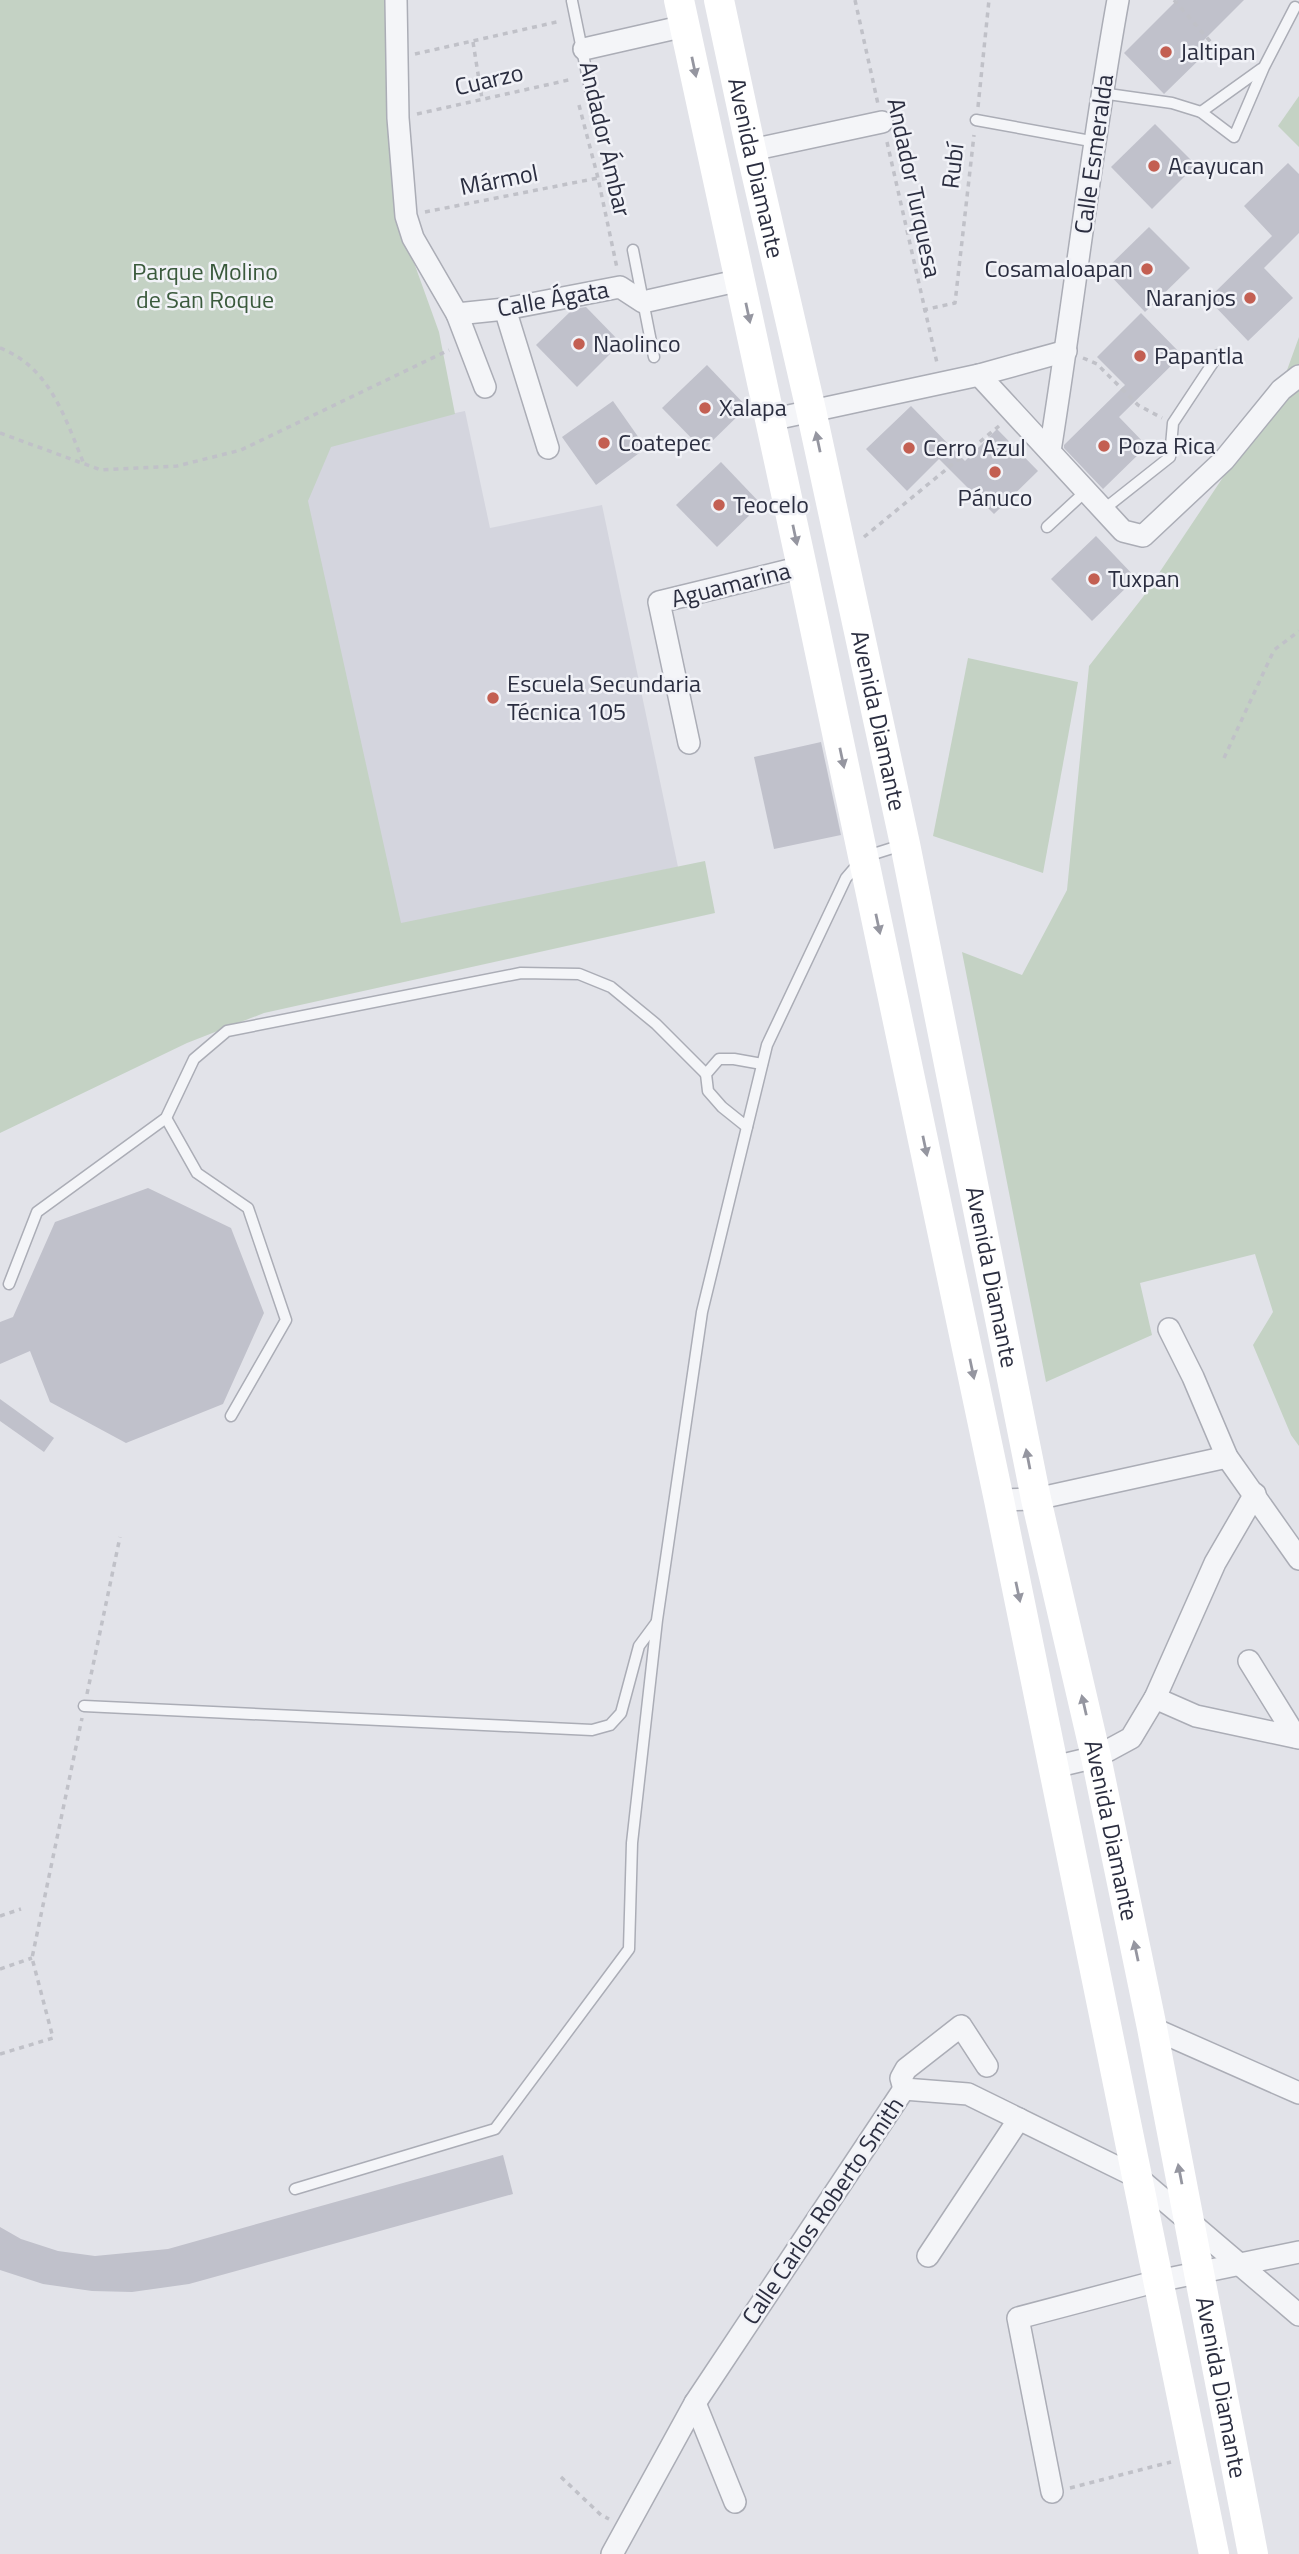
<svg xmlns="http://www.w3.org/2000/svg" width="1299" height="2554" viewBox="0 0 1299 2554" font-family="'Titillium Web',sans-serif">
<style>
.built{fill:#d4d5de}
.green{fill:#c4d2c4}
.building{fill:#c0c1cb}
.lines{fill:none;stroke-linecap:round;stroke-linejoin:round}
.lane-casing{stroke:#abadb6;stroke-width:13}
.street-casing{stroke:#abadb6;stroke-width:24}
.path{stroke:#c0c1c8;stroke-width:3.5;stroke-dasharray:5 5;stroke-linecap:butt}
.lane{stroke:#f4f5f8;stroke-width:10}
.street{stroke:#f4f5f8;stroke-width:21}
.secondary{stroke:#fff;stroke-width:30}
.oneway{fill:#9596a0}
.poi-dot{fill:#c35f52;stroke:#f1f2f7;stroke-width:2.5}
.labels{text-anchor:middle;stroke-width:5;stroke-linejoin:round;paint-order:stroke}
.poi-label{font-size:24px;fill:#2b2e40;stroke:#f1f2f7;text-anchor:start}
.street-label{font-size:24px;fill:#2b2e40;stroke:#f1f2f7}
.park-label{font-size:24px;fill:#3a5a3c;stroke:#f1f2f7}
</style>
<rect width="100%" height="100%" fill="#e2e3e9"/>
<path class="built" d="M465,411L490,528L602,505L678,867L392,927L291,447Z"/>
<g class="green">
<path d="M0,0H389L399,221L439,332L455,414L331,447L308,501L401,923L705,861L715,913L264,1013L187,1043L0,1133Z"/>
<path d="M1299,96V147L1278,126Z"/>
<path d="M1299,337V1446L1291,1435L1253,1345L1273,1312L1255,1254L1140,1283L1152,1335L1046,1382L962,952L1022,975L1067,890L1089,666L1143,597L1278,395Z"/>
<path d="M968,658L1078,682L1043,873L933,836Z"/>
</g>
<g class="building">
<path d="M1177,0H1244L1201,43L1208,51L1164,94L1124,53Z"/>
<path d="M1155,124L1196,165L1152,209L1111,167Z"/>
<path d="M1288,163L1299,174V233L1264,268L1293,298L1248,341L1208,299L1272,236L1244,206Z"/>
<path d="M1149,227L1190,268L1145,312L1105,270Z"/>
<path d="M586,307L621,343L577,387L536,345L573,309Z"/>
<path d="M1141,313L1182,355L1119,417L1147,446L1103,489L1064,448V445L1125,385L1097,357Z"/>
<path d="M707,365L747,407L703,450L662,408Z"/>
<path d="M613,401L646,448L596,485L562,437Z"/>
<path d="M911,406L965,461L997,429L1038,471L994,514L939,459L907,491L866,449Z"/>
<path d="M721,462L761,504L717,547L676,505Z"/>
<path d="M1096,536L1136,578L1092,621L1051,579Z"/>
<path d="M821,742L841,835L774,849L754,757Z"/>
<path d="M148,1188L231,1228L264,1313L223,1404L126,1443L50,1402L30,1351L0,1364V1322L13,1317L55,1222Z"/>
<path d="M0,1399L54,1438L44,1452L0,1421Z"/>
<path d="M503,2155L513,2194L189,2284L132,2292L92,2291L43,2284L0,2270V2227L21,2239L58,2251L95,2256L168,2249Z"/>
</g>
<g class="lines">
<defs>
<g id="lane">
<path d="M572,1L592,98"/>
<path d="M1101,93L1172,103L1201,112L1234,137L1264,67L1295,7"/>
<path d="M1201,112L1261,69"/>
<path d="M976,120L1096,142"/>
<path d="M633,250L654,357"/>
<path d="M1103,510L1170,457L1173,423L1218,355"/>
<path d="M1047,527L1086,491"/>
<path d="M166,1118L197,1173L248,1208L286,1320L231,1416"/>
<path d="M747,1127L722,1107L708,1091L706,1074L719,1059H734L762,1064"/>
<path d="M9,1284L37,1212L166,1118L194,1059L227,1031L521,973L579,974L611,987L656,1024L706,1074"/>
<path d="M84,1706L592,1730L610,1725L621,1713L639,1646L656,1623"/>
<path d="M295,2189L495,2129L629,1949L632,1843L657,1620L702,1312L767,1045L846,878L864,857L902,845"/>
</g>
<g id="street">
<path d="M396,0L398,118L406,216L413,238L457,314L485,387"/>
<path d="M584,49L685,26"/>
<path d="M751,150L882,122"/>
<path d="M505,309L548,448"/>
<path d="M457,314L505,309L620,287L643,302L741,280"/>
<path d="M979,375L1123,531L1143,536L1224,460L1281,390L1299,376"/>
<path d="M770,420L979,375L1066,351"/>
<path d="M1050,451C1074,301 1091,149 1118,0"/>
<path d="M689,743L659,602L802,567"/>
<path d="M1169,1329L1193,1377L1227,1457L1299,1559"/>
<path d="M999,1500L1036,1499L1227,1457"/>
<path d="M1249,1661L1296,1737"/>
<path d="M1155,1698L1196,1716L1299,1738"/>
<path d="M1054,1767L1096,1757L1131,1738L1155,1698L1215,1563L1255,1494"/>
<path d="M1152,2028L1299,2093"/>
<path d="M904,2089L968,2094L1137,2177L1299,2315"/>
<path d="M904,2089L901,2078L906,2069L961,2026L987,2066"/>
<path d="M928,2256L1019,2119"/>
<path d="M695,2403L735,2502"/>
<path d="M1052,2492L1018,2318L1158,2281L1299,2252"/>
<path d="M612,2554L695,2403L904,2089"/>
</g>
</defs>
<use href="#lane" class="lane-casing"/>
<use href="#street" class="street-casing"/>
<g class="path">
<path d="M855,0L878,104"/>
<path d="M1174,0L1215,47"/>
<path d="M473,42L482,99"/>
<path d="M415,54L561,21"/>
<path d="M579,105L598,178L617,268"/>
<path d="M978,107L989,0"/>
<path d="M417,114L573,79"/>
<path d="M887,142L937,363"/>
<path d="M425,212L598,178"/>
<path d="M923,310L955,303L974,135"/>
<path d="M0,348C50,367 65,418 84,464"/>
<path d="M1083,358L1097,364L1138,405L1162,418"/>
<path d="M0,433L101,470L177,466L241,450L449,350"/>
<path d="M864,537L999,426"/>
<path d="M1224,758L1274,650L1299,631"/>
<path d="M87,1694L120,1537"/>
<path d="M0,1916L21,1909"/>
<path d="M0,1969L32,1958"/>
<path d="M0,2054L53,2038L32,1958L82,1718"/>
<path d="M561,2477L601,2515L609,2519"/>
<path d="M1070,2488L1171,2462"/>
</g>
<use href="#lane" class="lane"/>
<use href="#street" class="street"/>
<g class="secondary">
<path d="M679,0L802,567L999,1500L1214,2554"/>
<path id="s1" d="M719,0L751,150L811,410L905,844L1036,1499L1096,1757L1152,2028L1253,2554"/>
</g>
</g>
<defs><path id="oneway-solid" d="M-6-.8H1V-3.2L6.5 0L1 3.2V.8H-6Z" transform="scale(1.75)"/></defs>
<g class="oneway">
<use href="#oneway-solid" transform="translate(694 67) rotate(78)"/>
<use href="#oneway-solid" transform="translate(748 313) rotate(78)"/>
<use href="#oneway-solid" transform="translate(818 442) rotate(-102)"/>
<use href="#oneway-solid" transform="translate(795 535) rotate(78)"/>
<use href="#oneway-solid" transform="translate(842 758) rotate(78)"/>
<use href="#oneway-solid" transform="translate(878 924) rotate(78)"/>
<use href="#oneway-solid" transform="translate(925 1146) rotate(78)"/>
<use href="#oneway-solid" transform="translate(972 1369) rotate(78)"/>
<use href="#oneway-solid" transform="translate(1028 1459) rotate(-101)"/>
<use href="#oneway-solid" transform="translate(1018 1592) rotate(78)"/>
<use href="#oneway-solid" transform="translate(1084 1705) rotate(-103)"/>
<use href="#oneway-solid" transform="translate(1136 1951) rotate(-102)"/>
<use href="#oneway-solid" transform="translate(1180 2174) rotate(-101)"/>
</g>
<g class="poi-dot">
<circle cx="1166" cy="52" r="7"/>
<circle cx="1154" cy="166" r="7"/>
<circle cx="1147" cy="269" r="7"/>
<circle cx="1250" cy="298" r="7"/>
<circle cx="579" cy="344" r="7"/>
<circle cx="1140" cy="356" r="7"/>
<circle cx="705" cy="408" r="7"/>
<circle cx="604" cy="443" r="7"/>
<circle cx="1104" cy="446" r="7"/>
<circle cx="909" cy="448" r="7"/>
<circle cx="995" cy="472" r="7"/>
<circle cx="719" cy="505" r="7"/>
<circle cx="1094" cy="579" r="7"/>
<circle cx="493" cy="698" r="7"/>
</g>
<g class="labels">
<g class="poi-label">
<text x="1180" y="60">Jaltipan</text>
<text x="1168" y="174">Acayucan</text>
<text x="1133" y="277" text-anchor="end">Cosamaloapan</text>
<text x="1236" y="306" text-anchor="end">Naranjos</text>
<text x="593" y="352">Naolinco</text>
<text x="1154" y="364">Papantla</text>
<text x="719" y="416">Xalapa</text>
<text x="618" y="451">Coatepec</text>
<text x="1118" y="454">Poza Rica</text>
<text x="923" y="456">Cerro Azul</text>
<text x="995" y="506" text-anchor="middle">Pánuco</text>
<text x="733" y="513">Teocelo</text>
<text x="1108" y="587">Tuxpan</text>
<text x="507" y="692">Escuela Secundaria<tspan x="507" dy="28">Técnica 105</tspan></text>
</g>
<g class="street-label">
<text transform="translate(489 80) rotate(-13)" y="8">Cuarzo</text>
<text transform="translate(605 139) rotate(77)" y="8">Andador Ámbar</text>
<text transform="translate(1094 154) rotate(-82)" y="8">Calle Esmeralda</text>
<text transform="translate(953 166) rotate(-83)" y="8">Rubí</text>
<text dy="8" stroke="none"><textPath href="#s1" startOffset="172">Avenida Diamante</textPath></text>
<text transform="translate(499 180) rotate(-11)" y="8">Mármol</text>
<text transform="translate(914 188) rotate(78)" y="8">Andador Turquesa</text>
<text transform="translate(553 299) rotate(-10)" y="8">Calle Ágata</text>
<text transform="translate(731 585) rotate(-14)" y="8">Aguamarina</text>
<text dy="8" stroke="none"><textPath href="#s1" startOffset="738">Avenida Diamante</textPath></text>
<text dy="8" stroke="none"><textPath href="#s1" startOffset="1306">Avenida Diamante</textPath></text>
<text dy="8" stroke="none"><textPath href="#s1" startOffset="1872">Avenida Diamante</textPath></text>
<text transform="translate(823 2211) rotate(-56)" y="8">Calle Carlos Roberto Smith</text>
<text dy="8" stroke="none"><textPath href="#s1" startOffset="2440">Avenida Diamante</textPath></text>
</g>
<g class="park-label">
<text x="205" y="280">Parque Molino<tspan x="205" dy="28">de San Roque</tspan></text>
</g>
</g>
</svg>
